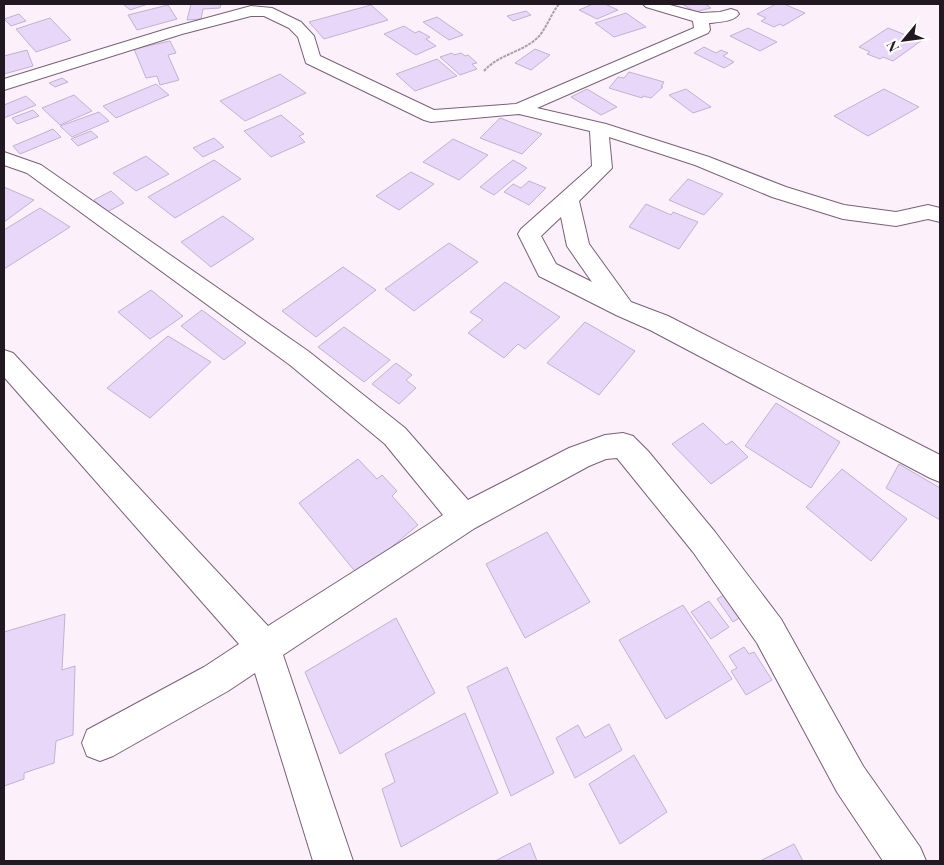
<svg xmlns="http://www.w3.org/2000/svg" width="944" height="865" viewBox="0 0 944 865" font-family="'Playfair Display',serif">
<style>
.building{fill:#e8d7f8;stroke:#c2b2d1}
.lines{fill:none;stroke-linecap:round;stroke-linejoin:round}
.minor-casing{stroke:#7a6077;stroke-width:2}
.path{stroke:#aa9fa8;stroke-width:2;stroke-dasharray:3 1;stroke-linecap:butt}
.minor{fill:#fff;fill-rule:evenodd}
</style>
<rect width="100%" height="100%" fill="#fcf0fa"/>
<g class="building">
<path d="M123,4H148L130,10Z"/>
<path d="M191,4H221L220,8L203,9L201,19L187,20Z"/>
<path d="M593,4H605L618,10L597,19L579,10Z"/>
<path d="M682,4H705L711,8L695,12Z"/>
<path d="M776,4H784L805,13L783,26L780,24L774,27L761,21L766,18L757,14Z"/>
<path d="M168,5L177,19L137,30L128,15Z"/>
<path d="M371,5L388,20L324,39L309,22Z"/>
<path d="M526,11L531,15L513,21L507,16Z"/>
<path d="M626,13L646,27L614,37L595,23Z"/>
<path d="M19,14L26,21L11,26L4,19Z"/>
<path d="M437,17L463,35L449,40L423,22Z"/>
<path d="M50,18L71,40L36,52L16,29Z"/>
<path d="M404,26L415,33L419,31L430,37L426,39L436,46L416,55L384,34Z"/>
<path d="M748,28L777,42L760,51L730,36Z"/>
<path d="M888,28L921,41L893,61L883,57L880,59L867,54L870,52L859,47Z"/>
<path d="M170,41L176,53L168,55L179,80L160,85L157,76L146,78L134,49Z"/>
<path d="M704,47L716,53L721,50L728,53L723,56L734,62L724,68L694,53Z"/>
<path d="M535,49L550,55L531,70L515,63Z"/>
<path d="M27,50L33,66L4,74V56Z"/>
<path d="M452,53L454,55L461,53L465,56L468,55L477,63L472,64L477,69L460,75L440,57Z"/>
<path d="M437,59L457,76L415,91L396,74Z"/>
<path d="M629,72L664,82L661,87H663L651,98L643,96L642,98L609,88L618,77L624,78Z"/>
<path d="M280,74L306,93L245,121L220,101Z"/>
<path d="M62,78L68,82L55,87L49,83Z"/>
<path d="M156,84L169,95L116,118L103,106Z"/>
<path d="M587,89L617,107L601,115L571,97Z"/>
<path d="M686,89L711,107L693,113L669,95Z"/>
<path d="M884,89L919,107L868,136L834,116Z"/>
<path d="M74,95L92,111L60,125L42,108Z"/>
<path d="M26,96L36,105L4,118V105Z"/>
<path d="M33,110L39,116L17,124L12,118Z"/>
<path d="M99,112L109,121L72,137L60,126Z"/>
<path d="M281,115L304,134L299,136L305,142L271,157L244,131Z"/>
<path d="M500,118L542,134L522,154L480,138Z"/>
<path d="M53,129L61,137L20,154L13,146Z"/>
<path d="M91,131L98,137L78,146L71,139Z"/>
<path d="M214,138L224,147L203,157L193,148Z"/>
<path d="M453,139L488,155L459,180L423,162Z"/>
<path d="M146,156L169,174L136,191L113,173Z"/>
<path d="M214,160L241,179L175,218L148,197Z"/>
<path d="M513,160L527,168L494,195L480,187Z"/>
<path d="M411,172L434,184L399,210L376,196Z"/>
<path d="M688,179L723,194L704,215L669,200Z"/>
<path d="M529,181L546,188L529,205L504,192L513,184L521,188Z"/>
<path d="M4,187L34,200L4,222Z"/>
<path d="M111,191L124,203L107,212L94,200Z"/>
<path d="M646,204L671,215L673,212L698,222L679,249L629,227Z"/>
<path d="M40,208L70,227L4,269V230Z"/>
<path d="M223,216L254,239L211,267L181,242Z"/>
<path d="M449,243L478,262L414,311L385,289Z"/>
<path d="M343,267L376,290L316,337L282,311Z"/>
<path d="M505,282L560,317L525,349L518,344L504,358L468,333L483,320L470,312Z"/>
<path d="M151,290L183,316L150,339L118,312Z"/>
<path d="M202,310L246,343L224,360L181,326Z"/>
<path d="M585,322L635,351L599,395L547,363Z"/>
<path d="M344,327L390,360L364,382L318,347Z"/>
<path d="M168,336L211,362L150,418L107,388Z"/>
<path d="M396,363L412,375L406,380L416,388L399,404L372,384Z"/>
<path d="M776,403L840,442L811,488L745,446Z"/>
<path d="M703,423L726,445L732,441L748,457L711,484L672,444Z"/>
<path d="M358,459L377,479L382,475L397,491L392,496L418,525L358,575L299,503Z"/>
<path d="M899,464L940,488V520L886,488Z"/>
<path d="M842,469L907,519L871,561L806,507Z"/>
<path d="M547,532L590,602L525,638L486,564Z"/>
<path d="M725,594L741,617L733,622L717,599Z"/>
<path d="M709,601L729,627L711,639L691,612Z"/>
<path d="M683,605L732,679L666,719L619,640Z"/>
<path d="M65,614L62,670L75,666L73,735L56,741L54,763L24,773V779L4,786V632Z"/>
<path d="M396,618L435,693L340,754L305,672Z"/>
<path d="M744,647L749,654L754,652L772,680L746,695L731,671L737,668L729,656Z"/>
<path d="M507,667L554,773L511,796L467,687Z"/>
<path d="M465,713L498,793L401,847L382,789L395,782L385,754Z"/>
<path d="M609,724L622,750L575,778L556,738L578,725L585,738Z"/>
<path d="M634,755L667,812L620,844L589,784Z"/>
<path d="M530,843L537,861H495Z"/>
<path d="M794,844L803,861H760Z"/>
</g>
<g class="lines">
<defs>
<g id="minor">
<path d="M643,4H666L701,13L720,12L731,9L737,11L739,14C733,22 719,22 709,23L710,30L708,33L537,108L606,124L709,157L786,187L844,205L896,212L928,205L940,208V222L928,219L896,226L843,219L772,197L695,165L609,137L612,168L579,201L589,244L631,302L668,316L940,455V482L930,478L650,330L616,315L539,276L518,234L521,229L592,166L590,131L519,114L431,122L424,120L306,63L298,37L289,28L264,16H251L182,34L4,90V79L170,28L251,6L272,8L301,22L314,36L320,56L434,110L516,104L694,28L693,21L646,7ZM561,217L567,246L592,282L556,264L541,236Z"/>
<path d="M4,152L41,165L308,351L405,428L468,500L569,448L605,435L623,433L633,436L648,451L715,532L781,619L863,766L920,847L926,861H883L837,792L757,643L693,552L617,458L606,459L589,466L475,528L283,655L353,861H313L255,673L228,691L113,756L100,761L87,756L82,743L87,730L204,667L239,644L4,377V350L13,353L268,626L443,515L385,444L290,365L27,173L4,165Z"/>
</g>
</defs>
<use href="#minor" class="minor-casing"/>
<path class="path" d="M484,71C498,55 519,53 535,40C546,31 550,15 559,4"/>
<use href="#minor" class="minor"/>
</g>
<rect width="944" height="865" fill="none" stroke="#221821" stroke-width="10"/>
<g transform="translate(904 40) rotate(241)" stroke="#ffffff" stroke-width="4" paint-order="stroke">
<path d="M0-4L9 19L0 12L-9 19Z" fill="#221821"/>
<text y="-8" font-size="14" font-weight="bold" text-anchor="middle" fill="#221821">N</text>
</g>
</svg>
